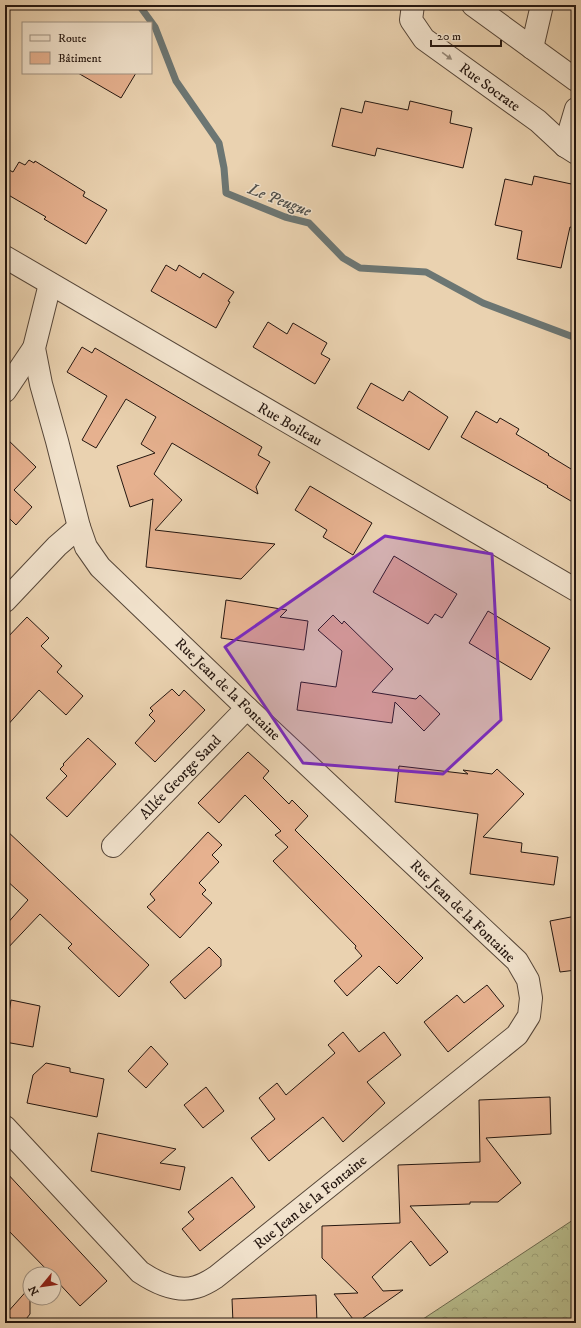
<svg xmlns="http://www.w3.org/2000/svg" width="581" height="1328" viewBox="0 0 581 1328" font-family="'IM FELL DW Pica',serif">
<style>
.forest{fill:url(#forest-crowns);stroke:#6e694e}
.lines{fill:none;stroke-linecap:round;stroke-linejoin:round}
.stream{stroke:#6c7673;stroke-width:7}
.building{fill:#e6b18f;stroke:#251710}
.minor-casing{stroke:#564638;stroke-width:24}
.minor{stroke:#f1e2cc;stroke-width:22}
.oneway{fill:#958777}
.marked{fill:#7b2cbf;fill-opacity:0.2;stroke:#7b2cbf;stroke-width:3;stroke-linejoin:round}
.labels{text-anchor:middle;stroke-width:3;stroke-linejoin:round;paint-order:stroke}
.street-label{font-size:15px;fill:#251710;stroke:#f1e2cc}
.water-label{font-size:16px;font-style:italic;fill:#4e4e4a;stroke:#f1e2cc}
</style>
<defs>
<pattern id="forest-crowns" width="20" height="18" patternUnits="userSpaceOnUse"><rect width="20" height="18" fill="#b7bb8b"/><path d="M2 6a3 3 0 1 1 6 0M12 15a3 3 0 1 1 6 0" fill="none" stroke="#9da077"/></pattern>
</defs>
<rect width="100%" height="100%" fill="#ead2b0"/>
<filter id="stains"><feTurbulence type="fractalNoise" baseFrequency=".005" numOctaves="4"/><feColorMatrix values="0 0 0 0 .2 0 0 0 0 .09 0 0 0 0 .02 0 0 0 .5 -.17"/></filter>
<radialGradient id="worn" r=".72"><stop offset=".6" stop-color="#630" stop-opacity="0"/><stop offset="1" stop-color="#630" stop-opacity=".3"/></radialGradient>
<path class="forest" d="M576,1218V1323H417Z"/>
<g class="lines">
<path class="stream" d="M139,5L155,27L176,81L219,143L224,168L226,193L285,217L309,223L343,258L360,268L426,272L483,303L576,338"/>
</g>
<g class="building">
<path d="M78,73H136L121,98Z"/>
<path d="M365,101L408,110L410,101L452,111L450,123L472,128L463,168L377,148L375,156L332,146L341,108L362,113Z"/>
<path d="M29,160L34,163L35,161L85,192L83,196L107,210L86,244L44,219L46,217L5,193V168L13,172L19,162L25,165Z"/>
<path d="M534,176L576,185V228L570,227L561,268L517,259L522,231L495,225L505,179L532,185Z"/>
<path d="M166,265L176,271L179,265L200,278L203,273L234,292L228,301L230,302L216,328L151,291Z"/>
<path d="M268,322L287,334L293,323L327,343L321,354L330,359L315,384L253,347Z"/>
<path d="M82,347L92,353L95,348L262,447L258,455L270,462L256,487L258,494L172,443L154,474L182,500L155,530L275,544L241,579L146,567L153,499L130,507L117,466L155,453L141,444L156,417L126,399L96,448L82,440L107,396L67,372Z"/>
<path d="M371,383L403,401L409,391L448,417L429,450L357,408Z"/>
<path d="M476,411L497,423L500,418L519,429L516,434L549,454L548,455L576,472V504L547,487L548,486L461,437Z"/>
<path d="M5,437L36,467L14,490L32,507L16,525L5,514Z"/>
<path d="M310,486L372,523L353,555L323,537L327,530L295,510Z"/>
<path d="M394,556L457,594L442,618L435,614L428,624L373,592Z"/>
<path d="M226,600L287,610L280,617L308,621L304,650L221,638Z"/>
<path d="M488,611L550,648L531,680L469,643Z"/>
<path d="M333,615L342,624L344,621L393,669L372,692L416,699L420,695L440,714L424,731L395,702L392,723L297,710L301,682L336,687L342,651L318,630Z"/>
<path d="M27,617L49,638L41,646L62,666L57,672L83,696L66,715L39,690L5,728V640Z"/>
<path d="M172,689L179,696L184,690L205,710L155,762L135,743L155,721L149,715L153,711L150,708Z"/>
<path d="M88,738L116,764L67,817L46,798L67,776L60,769L64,765L63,764Z"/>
<path d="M248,752L269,771L263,778L289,804L292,800L308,816L295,830L423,958L397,984L379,966L347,996L334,981L362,956L355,948L356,946L273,861L288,847L275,835L281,831L245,795L219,823L198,803Z"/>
<path d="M399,766L468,774L463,770L492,774L497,769L524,794L483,837L522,843L521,852L558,857L554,885L470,874L478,814L395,802Z"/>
<path d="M5,829L149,965L119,997L68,948L72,944L40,914L5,951V926L28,900L5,879Z"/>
<path d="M208,832L222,845L212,855L219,862L199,883L206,890L202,894L212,903L180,938L147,907L155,900L150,894Z"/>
<path d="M576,916V970L560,972L550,921Z"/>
<path d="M209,947L221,959V966L185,999L170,982Z"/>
<path d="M487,985L504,1006L448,1052L424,1022L457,995L464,1003Z"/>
<path d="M11,1000L40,1006L33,1047L5,1042V1012L9,1013Z"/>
<path d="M343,1032L359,1052L384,1032L401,1055L367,1082L385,1103L343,1142L323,1117L269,1161L251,1138L275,1119L259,1098L277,1083L286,1095L335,1053L328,1045Z"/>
<path d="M151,1046L168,1064L146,1088L128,1071Z"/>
<path d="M46,1063L70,1068V1072L104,1079L97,1117L27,1103L33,1075Z"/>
<path d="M206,1087L224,1111L203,1128L184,1105Z"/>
<path d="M550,1097L551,1134L486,1138L521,1183L498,1202H470V1204L410,1206L448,1252L430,1266L411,1241L372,1277L383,1291L403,1290L356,1323L334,1294L358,1293L322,1258V1226L400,1223L398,1165L480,1162L479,1100Z"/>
<path d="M98,1133L176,1149L160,1163L185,1167L180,1190L91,1171Z"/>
<path d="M5,1171L107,1281L80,1306L54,1278V1274H51L5,1227Z"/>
<path d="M232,1177L255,1207L200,1251L182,1229L194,1219L188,1212Z"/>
<path d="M30,1287V1314L23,1323H16L6,1314Z"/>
<path d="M316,1295L317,1323H233L232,1299Z"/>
</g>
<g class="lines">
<defs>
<g id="minor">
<path d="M413,5L411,20L424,39L538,121L565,146L576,153"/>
<path d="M473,5L576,80"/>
<path d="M532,48L542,5"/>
<path d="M565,146L576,109"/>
<path d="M5,257L576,590"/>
<path d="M5,391L34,348"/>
<path d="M5,601L57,546L79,527"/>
<path d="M113,846L247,708"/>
<path d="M5,1127L140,1272C155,1282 176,1293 196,1287C203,1285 210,1281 216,1277L517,1035L529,1016L531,998L528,980L517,961L247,708L100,567L86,547L79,527L57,441L41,384L34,348L50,284"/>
</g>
</defs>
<use href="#minor" class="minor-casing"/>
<use href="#minor" class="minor"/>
</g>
<defs><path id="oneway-solid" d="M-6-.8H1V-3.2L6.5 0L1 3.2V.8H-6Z"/></defs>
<use class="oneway" href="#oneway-solid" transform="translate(447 56) rotate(36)"/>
<path class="marked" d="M385,536L492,554L501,720L443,774L303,763L225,647Z"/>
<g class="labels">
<g class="street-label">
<text transform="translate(490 87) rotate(36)" y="5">Rue Socrate</text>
<text transform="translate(290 424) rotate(30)" y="5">Rue Boileau</text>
<text transform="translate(228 689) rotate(44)" y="5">Rue Jean de la Fontaine</text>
<text transform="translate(180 777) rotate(-46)" y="5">Allée George Sand</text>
<text transform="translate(463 911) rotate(44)" y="5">Rue Jean de la Fontaine</text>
<text transform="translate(310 1202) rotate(-39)" y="5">Rue Jean de la Fontaine</text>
</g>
<g class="water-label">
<text transform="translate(280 199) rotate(21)" y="6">Le Peugue</text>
</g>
</g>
<rect width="581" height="1328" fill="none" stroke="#ead2b0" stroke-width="20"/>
<rect x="6" y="6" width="569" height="1316" fill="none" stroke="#251710" stroke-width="2"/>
<rect x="10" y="10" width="561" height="1308" fill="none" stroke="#251710"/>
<rect x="22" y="22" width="130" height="52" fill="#f1e2cc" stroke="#9f9181"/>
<rect x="30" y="35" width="20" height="6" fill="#f1e2cc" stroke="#9f9181"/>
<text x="58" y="42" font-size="12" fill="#251710">Route</text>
<rect x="30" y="52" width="20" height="12" fill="#e6b18f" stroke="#9f9181"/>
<text x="58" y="62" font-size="12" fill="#251710">Bâtiment</text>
<g transform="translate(42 1286) rotate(241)"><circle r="19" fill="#f1e2cc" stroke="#9f9181"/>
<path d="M0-3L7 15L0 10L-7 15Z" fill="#8f2418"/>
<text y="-6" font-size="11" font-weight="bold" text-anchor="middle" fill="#251710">N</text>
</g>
<path d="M431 40v6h70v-6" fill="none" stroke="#251710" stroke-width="2"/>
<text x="437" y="40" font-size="12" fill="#251710" stroke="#f1e2cc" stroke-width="3" paint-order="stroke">20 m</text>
<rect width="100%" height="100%" filter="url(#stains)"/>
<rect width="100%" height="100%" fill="url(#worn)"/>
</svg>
